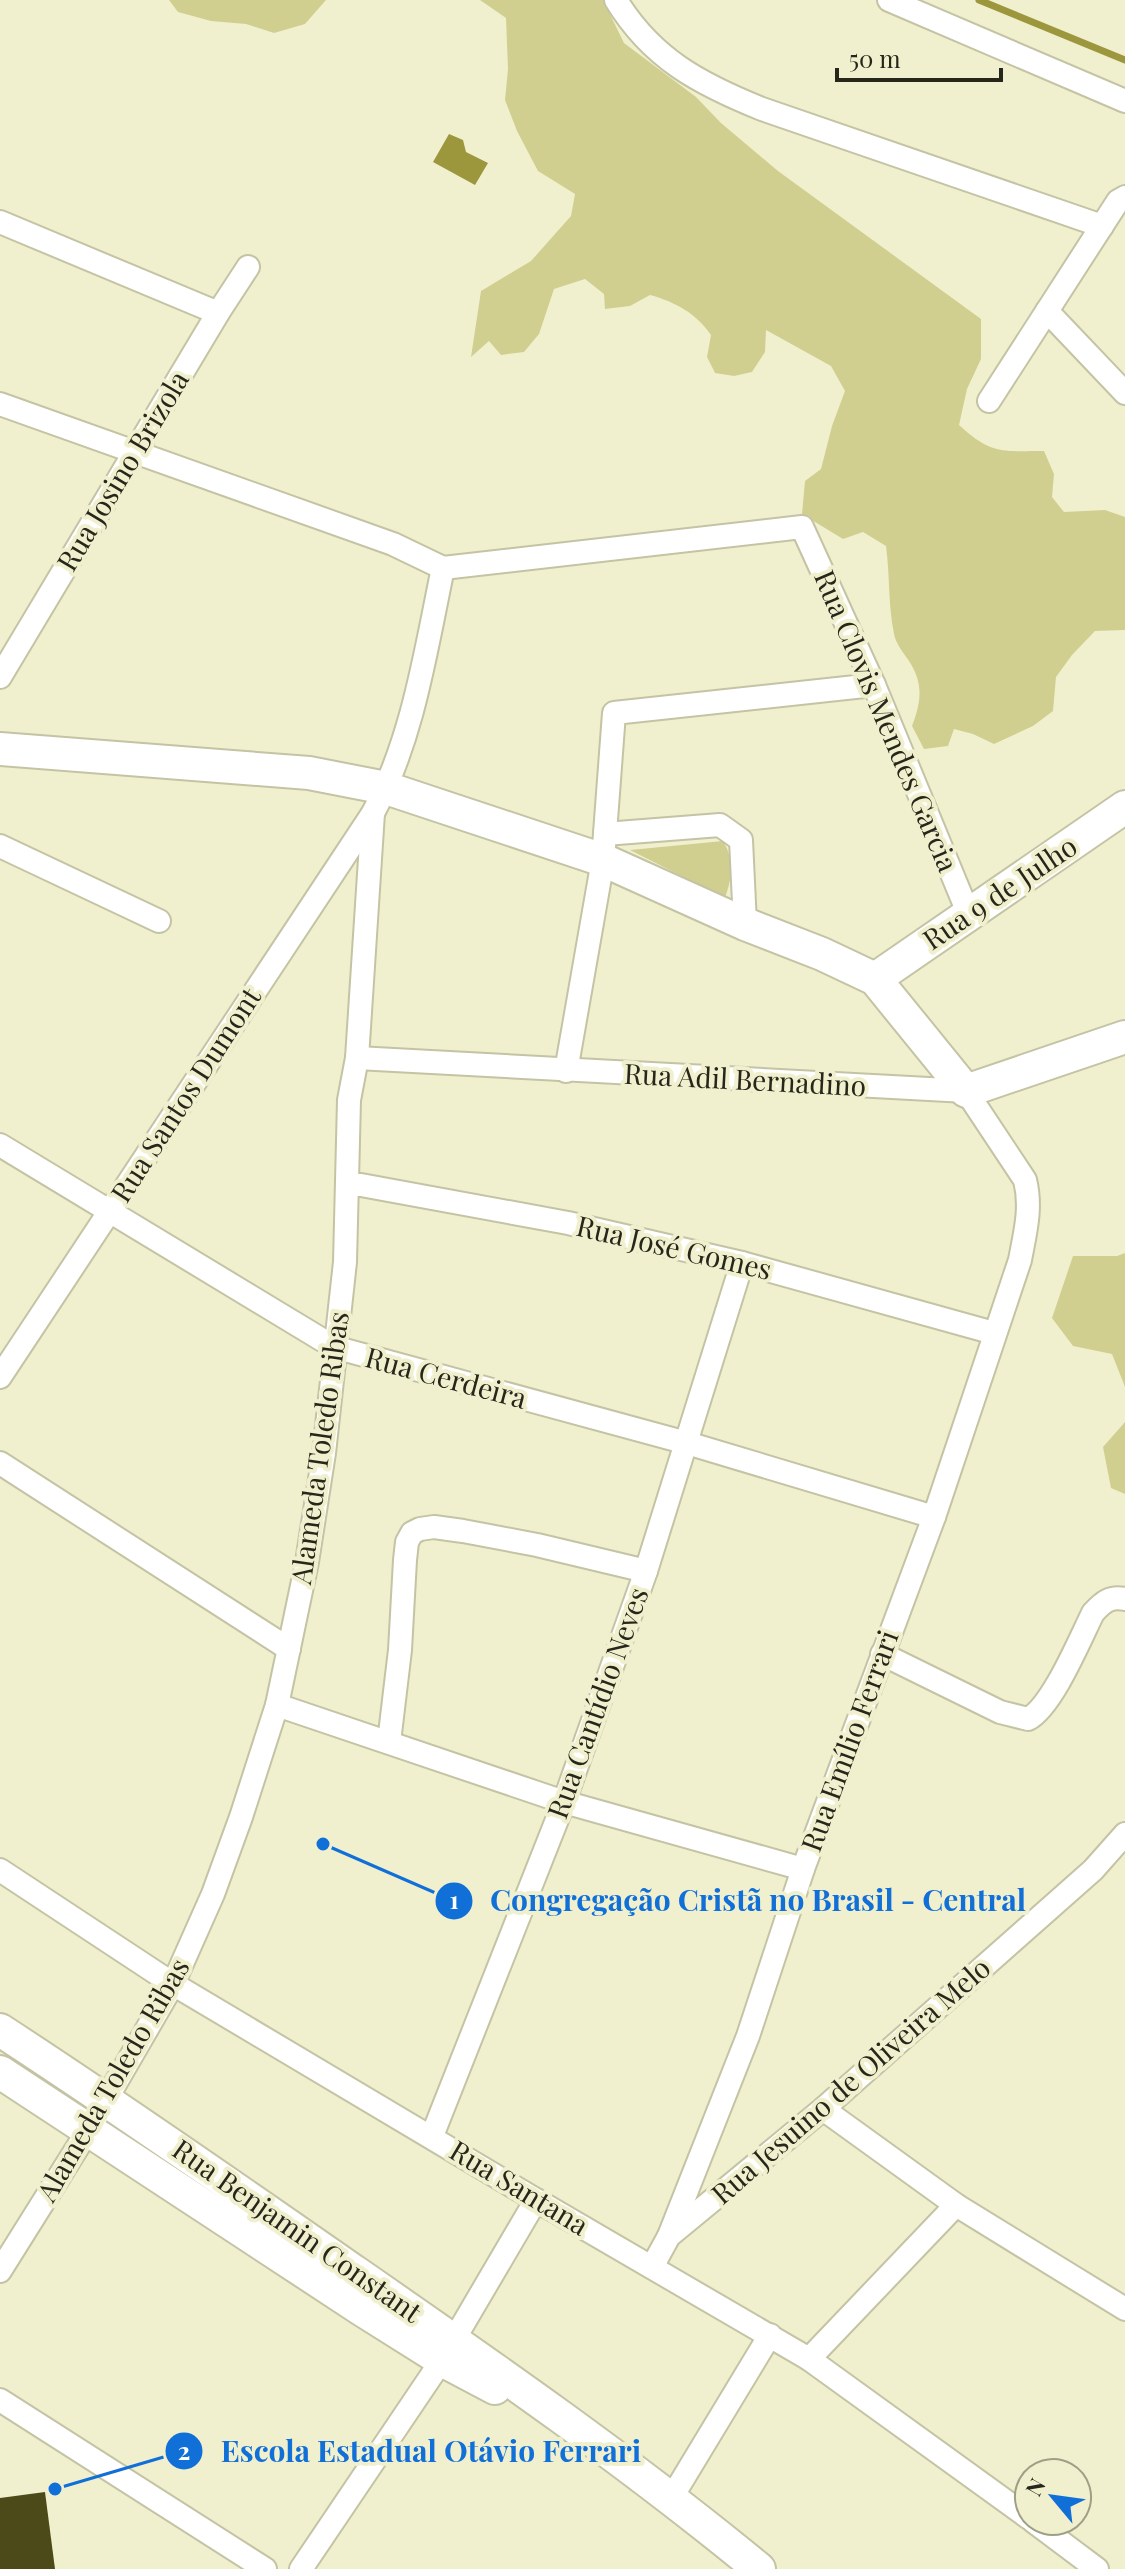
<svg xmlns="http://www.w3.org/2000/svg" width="1125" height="2569" viewBox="0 0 1125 2569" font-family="'Playfair Display',serif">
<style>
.green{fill:#d1cf8f}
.water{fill:#9c973c}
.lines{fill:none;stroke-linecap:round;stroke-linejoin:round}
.stream{stroke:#9c973c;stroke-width:7}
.building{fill:#4d4a1a}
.minor-casing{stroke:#c4c3a4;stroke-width:26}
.secondary-casing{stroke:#c4c3a4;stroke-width:36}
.minor{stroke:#fff;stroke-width:22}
.secondary{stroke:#fff;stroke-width:32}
.labels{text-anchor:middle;stroke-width:8;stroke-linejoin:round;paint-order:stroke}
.street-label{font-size:28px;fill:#26261a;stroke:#f0f0cf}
.leader{fill:none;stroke:#116fd8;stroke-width:3}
.callout-dot{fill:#116fd8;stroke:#f0f0cf;stroke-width:3}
.mark-label{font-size:24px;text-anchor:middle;font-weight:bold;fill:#fff}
.callout-label{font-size:30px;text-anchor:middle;font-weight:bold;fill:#116fd8;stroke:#f0f0cf;stroke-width:8;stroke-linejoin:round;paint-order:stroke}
</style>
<rect width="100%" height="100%" fill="#f0f0cf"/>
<g class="green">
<path d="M169,0H326L305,24L274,33L246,24L211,21L178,12Z"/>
<path d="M480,0H603L624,43L696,97L721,123L778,171L981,319V359L967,389L959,425C992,455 1001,451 1044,451L1054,474L1052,497L1064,512L1105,510L1125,517V630L1095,631L1072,655L1056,677L1053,711L1033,726L994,744L973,734L954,729L948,746L924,749L912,726C921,702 924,684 909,661C903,652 896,644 894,634C888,604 890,576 886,546L863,532L843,539L802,514L805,481L821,469L832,426L845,391L831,366L766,330L765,352L752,372L734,376L715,373L707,357L711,335C696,313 675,302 650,295L630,306L605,309L604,294L585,279L554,289L539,334L524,352L501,355L489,341L471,357L481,291L531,261L571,216L575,194L538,171L517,131L505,100L508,69L506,18Z"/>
<path d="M723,841C735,861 732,877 725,898L630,850Z"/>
<path d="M1125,1253V1387L1112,1354L1073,1346L1052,1318L1073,1256H1117Z"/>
<path d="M1125,1422V1494L1111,1488L1103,1447Z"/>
</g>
<path class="water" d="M449,134L463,140L466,152L488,163L475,185L433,162Z"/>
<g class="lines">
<path class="stream" d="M979,0L1125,60"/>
</g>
<path class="building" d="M45,2492L55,2569H0V2498Z"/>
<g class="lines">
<defs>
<g id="minor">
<path d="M616,0C652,59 700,84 762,109L1102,226"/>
<path d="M889,0L1125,101"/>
<path d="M0,222L218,313"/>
<path d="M1047,311L1125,393"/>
<path d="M989,401L1118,201L1125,197"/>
<path d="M0,404L393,544L443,568"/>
<path d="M443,568L802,527L874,685L969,915"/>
<path d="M0,677L218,313L248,267"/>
<path d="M605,834L720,825L741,840L745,924"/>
<path d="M0,846L159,921"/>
<path d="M357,1058L966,1091L1025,1180C1032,1208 1025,1233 1020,1260L934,1517L803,1869L748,2036L669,2236"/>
<path d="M566,1071L603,860L614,713L874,685"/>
<path d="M0,1145L334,1347L687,1443L934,1517"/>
<path d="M349,1185H361L568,1223L742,1263L994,1333"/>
<path d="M0,1377L373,813C413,739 426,649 443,568"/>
<path d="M0,1463L289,1649"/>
<path d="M882,1654L1000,1712L1028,1719C1052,1707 1080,1639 1093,1613C1103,1602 1110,1596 1125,1599"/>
<path d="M277,1705L564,1802L803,1869"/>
<path d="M389,1742L400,1650L405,1560L407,1542L412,1533L420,1529L434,1527L463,1531L537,1545L646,1571"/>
<path d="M0,1870L173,1984L536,2200L809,2359L1029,2518"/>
<path d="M823,2109L956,2205L1125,2309"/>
<path d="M432,2136L564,1802L646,1571L742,1263"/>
<path d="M652,2267L669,2236L823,2109L1093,1870L1125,1834"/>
<path d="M0,2271L89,2129L173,1984L213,1894L241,1817L277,1705L307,1562L324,1453L345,1262L349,1100L357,1058L373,813"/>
<path d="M809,2359L956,2205"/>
<path d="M0,2400L265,2569"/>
<path d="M672,2497L770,2335"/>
<path d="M1033,2521L1097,2569"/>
<path d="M301,2569L442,2360L536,2200"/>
</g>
<g id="secondary">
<path d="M0,749L309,773L386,788L603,860L745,924L822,954L875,979L966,1091L1125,1037"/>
<path d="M875,979L1125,807"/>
<path d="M0,2030C120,2108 237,2190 355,2272C492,2367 629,2462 759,2569"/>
<path d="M0,2072L361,2309L442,2360L495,2388"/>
</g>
</defs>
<use href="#minor" class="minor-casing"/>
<use href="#secondary" class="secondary-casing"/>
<use href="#minor" class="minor"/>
<use href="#secondary" class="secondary"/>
</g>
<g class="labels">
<g class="street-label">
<text transform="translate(123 471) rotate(-59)" y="10">Rua Josino Brizola</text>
<text transform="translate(886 721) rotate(67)" y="10">Rua Clovis Mendes Garcia</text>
<text transform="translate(1000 893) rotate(-34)" y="10">Rua 9 de Julho</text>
<text transform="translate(745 1080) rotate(3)" y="10">Rua Adil Bernadino</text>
<text transform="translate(186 1095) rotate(-57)" y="10">Rua Santos Dumont</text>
<text transform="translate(674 1248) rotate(13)" y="10">Rua José Gomes</text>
<text transform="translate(446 1378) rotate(15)" y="10">Rua Cerdeira</text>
<text transform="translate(320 1448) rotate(-82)" y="10">Alameda Toledo Ribas</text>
<text transform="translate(598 1703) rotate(-70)" y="10">Rua Cantídio Neves</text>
<text transform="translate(850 1741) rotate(-70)" y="10">Rua Emílio Ferrari</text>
<text transform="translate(113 2080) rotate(-60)" y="10">Alameda Toledo Ribas</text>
<text transform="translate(851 2081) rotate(-41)" y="10">Rua Jesuino de Oliveira Melo</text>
<text transform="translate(519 2188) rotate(31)" y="10">Rua Santana</text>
<text transform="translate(297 2231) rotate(35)" y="10">Rua Benjamin Constant</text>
</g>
</g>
<path class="leader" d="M323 1844L454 1901M55 2489L184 2451"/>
<g class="callout-dot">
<circle cx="323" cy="1844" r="8"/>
<circle cx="55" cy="2489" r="8"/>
<circle cx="454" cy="1901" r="20"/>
<circle cx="184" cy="2451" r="20"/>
</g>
<g class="mark-label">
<text x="454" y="1909">1</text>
<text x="184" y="2460">2</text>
</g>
<g class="callout-label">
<text x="758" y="1911">Congregação Cristã no Brasil - Central</text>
<text x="431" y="2462">Escola Estadual Otávio Ferrari</text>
</g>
<g transform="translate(1053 2497) rotate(299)"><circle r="38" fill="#f0f0cf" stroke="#9f9f87" stroke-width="2"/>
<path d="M0-6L14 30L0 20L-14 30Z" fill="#116fd8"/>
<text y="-12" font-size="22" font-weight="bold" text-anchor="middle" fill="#26261a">N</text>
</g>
<path d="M837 68v12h164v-12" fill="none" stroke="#26261a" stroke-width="4"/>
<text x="849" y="68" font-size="24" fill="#26261a" stroke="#f0f0cf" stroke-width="6" paint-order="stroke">50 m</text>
</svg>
